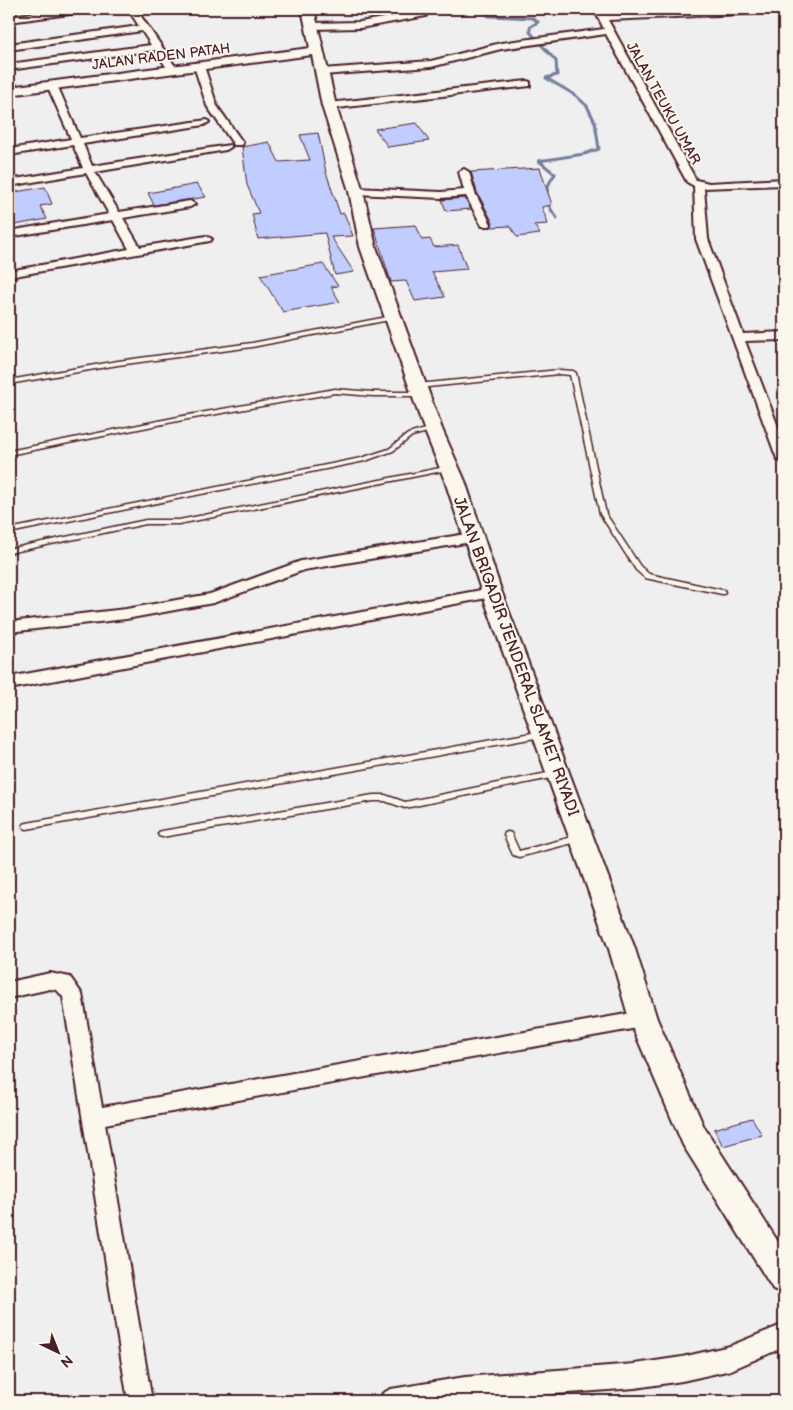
<svg xmlns="http://www.w3.org/2000/svg" width="793" height="1410" viewBox="0 0 793 1410" font-family="'Balsamiq Sans',sans-serif">
<style>
.lines{fill:none;stroke-linecap:round;stroke-linejoin:round}
.stream{stroke:#737e9d;stroke-width:3}
.building{fill:#c1cdfe;stroke:#4a1f2b}
.service-casing{stroke:#4a1f2b;stroke-width:3}
.minor-casing{stroke:#4a1f2b;stroke-width:4}
.secondary-casing{stroke:#4a1f2b;stroke-width:4}
.service{fill:#fbf7ec;fill-rule:evenodd}
.minor{fill:#fbf7ec;fill-rule:evenodd}
.secondary{fill:#fbf7ec;fill-rule:evenodd}
.labels{text-anchor:middle;stroke-width:4;stroke-linejoin:round;paint-order:stroke}
.far-street-label{font-size:14px;fill:#4a1f2b;stroke:#fbf7ec}
.street-label{font-size:16px;fill:#4a1f2b;stroke:#fbf7ec}
</style>
<rect width="100%" height="100%" fill="#efeff0"/>
<filter id="ink" filterUnits="userSpaceOnUse"><feTurbulence type="fractalNoise" baseFrequency=".02" numOctaves="2"/><feDisplacementMap in="SourceGraphic" scale="10" xChannelSelector="R" yChannelSelector="G"/><feConvolveMatrix kernelMatrix="1 2 1 2 8 2 1 2 1" color-interpolation-filters="sRGB"/></filter>
<g filter="url(#ink)">
<g class="lines">
<path class="stream" d="M480,9L489,16L533,18L538,22L530,27V32L556,61L557,75L546,78L575,95L587,106L595,122L599,149L584,154L539,161L555,174C543,189 545,204 557,218"/>
</g>
<g class="building">
<path d="M417,123L429,141L388,147L375,129Z"/>
<path d="M318,133L326,172L340,214L344,213L353,236L331,237L354,272L335,275L325,233L258,239L252,214L259,213L247,185L242,147L269,142L279,162L310,160L300,135Z"/>
<path d="M540,168L552,205L542,207L548,224L534,225L540,234L517,237L510,226L491,227L493,223L477,192L471,172Z"/>
<path d="M197,184L206,197L154,205L148,193Z"/>
<path d="M45,187L52,204L40,206L47,219L9,226V193Z"/>
<path d="M465,198L471,209L446,211L442,200Z"/>
<path d="M416,225L422,240L430,239L434,247L458,245L467,269L432,272L445,297L415,301L406,281L391,282L374,228Z"/>
<path d="M323,264L338,286L331,287L340,302L283,312L260,275Z"/>
<path d="M752,1118L762,1135L723,1146L714,1129Z"/>
</g>
<g class="lines">
<defs>
<g id="service">
<path d="M392,316L394,317V319L252,347L118,365L15,383L12,381L15,379L118,361L252,343Z"/>
<path d="M559,370L573,371L576,373L606,514L640,566L649,574L722,590H724L725,592L724,594H722L645,578L636,570L600,514L570,375L559,374L418,388L415,386L418,384Z"/>
<path d="M335,389L373,392H421L424,394L421,396H373L335,393L183,420L9,455V451L183,416Z"/>
<path d="M433,427L435,428V430L412,436L393,451L365,461L9,533V529L361,458L389,449L408,434Z"/>
<path d="M450,466L452,467V469L179,524H146L9,553V549L146,520H179Z"/>
<path d="M543,731L547,734L546,736L27,829L24,828L23,826L24,824L27,823Z"/>
<path d="M557,771L560,772L561,774L560,776L405,808L385,801H373L162,837L159,836L158,834L159,832L162,831L373,795H385L405,802Z"/>
<path d="M508,832L511,833L519,851L580,835L583,836L584,838L583,840L580,841L519,857L513,855L504,835L505,833Z"/>
</g>
<g id="minor">
<path d="M67,9H89L85,12L9,22V16Z"/>
<path d="M128,9H136L177,69L175,71H169L155,50L9,70V64L151,45L142,31L9,50V44L139,26Z"/>
<path d="M594,9H602L606,15L784,9V12L608,20L696,180L709,183L784,179V185L704,188L708,239L743,334L784,332V340L745,341L784,442V463L777,459L696,239L694,186L687,182L606,34L501,49L431,67L322,75L317,72L322,69L431,61L501,43L604,29Z"/>
<path d="M423,11L426,12V16L360,28L311,29L307,26L311,23L360,22Z"/>
<path d="M196,64L204,66L217,106L243,143L242,145H234L207,106L194,66Z"/>
<path d="M527,81L530,82V86L329,109L324,106L329,103Z"/>
<path d="M52,82L57,85L80,138L207,120L209,122L204,125L83,144L92,166L230,145L231,147L226,150L95,172L119,212L190,201L195,204L190,207L123,218L140,247L206,236L212,239L210,241L9,277V271L129,249L113,220L9,237V231L109,214L86,173L9,186V180L83,168L73,145L9,155V149L71,139L47,85Z"/>
<path d="M464,169L469,172L475,193L491,224L490,226H482L466,196L441,198L356,194L351,191L356,188L441,192L464,190L459,172Z"/>
<path d="M472,533L477,535L479,538L477,541L304,570L213,603L126,619L9,632V622L126,609L210,594L301,561Z"/>
<path d="M492,588L500,593L497,596L9,689V677Z"/>
<path d="M50,973L70,977L82,994L102,1107L643,1011L650,1013L653,1019L650,1025L643,1027L105,1124L152,1401H128L63,997L57,990L50,989L9,998V982Z"/>
<path d="M784,1324V1347L731,1370L682,1381L635,1388L463,1401H379L383,1393L391,1389L465,1377L635,1364L682,1357L730,1346Z"/>
</g>
<path id="secondary" d="M302,9H314L336,106L363,191L376,247L442,429L465,481L502,593L635,949L657,1019L704,1127L784,1251V1293L773,1289L683,1145L629,1019L609,949L482,593L445,481L424,429L360,247L349,191L322,106L312,55L9,95V87L310,48Z"/>
</defs>
<use href="#service" class="service-casing"/>
<use href="#minor" class="minor-casing"/>
<use href="#secondary" class="secondary-casing"/>
<use href="#service" class="service"/>
<use href="#minor" class="minor"/>
<use href="#secondary" class="secondary"/>
</g>
</g>
<g class="labels">
<g class="far-street-label">
<text transform="translate(161 56) rotate(-7)" y="5">JALAN RADEN PATAH</text>
<text transform="translate(664 103) rotate(61)" y="5">JALAN TEUKU UMAR</text>
</g>
<g class="street-label">
<text transform="translate(517 656) rotate(70)" y="6">JALAN BRIGADIR JENDERAL SLAMET RIYADI</text>
</g>
</g>
<rect width="793" height="1410" fill="none" stroke="#fbf7ec" stroke-width="30"/>
<rect x="15" y="15" width="763" height="1380" fill="none" stroke="#4a1f2b" stroke-width="2" filter="url(#ink)"/>
<g transform="translate(58 1352) rotate(137)" stroke="#fbf7ec" stroke-width="4" paint-order="stroke">
<path d="M0-4L9 19L0 12L-9 19Z" fill="#4a1f2b"/>
<text y="-8" font-size="14" font-weight="bold" text-anchor="middle" fill="#4a1f2b">N</text>
</g>
</svg>
